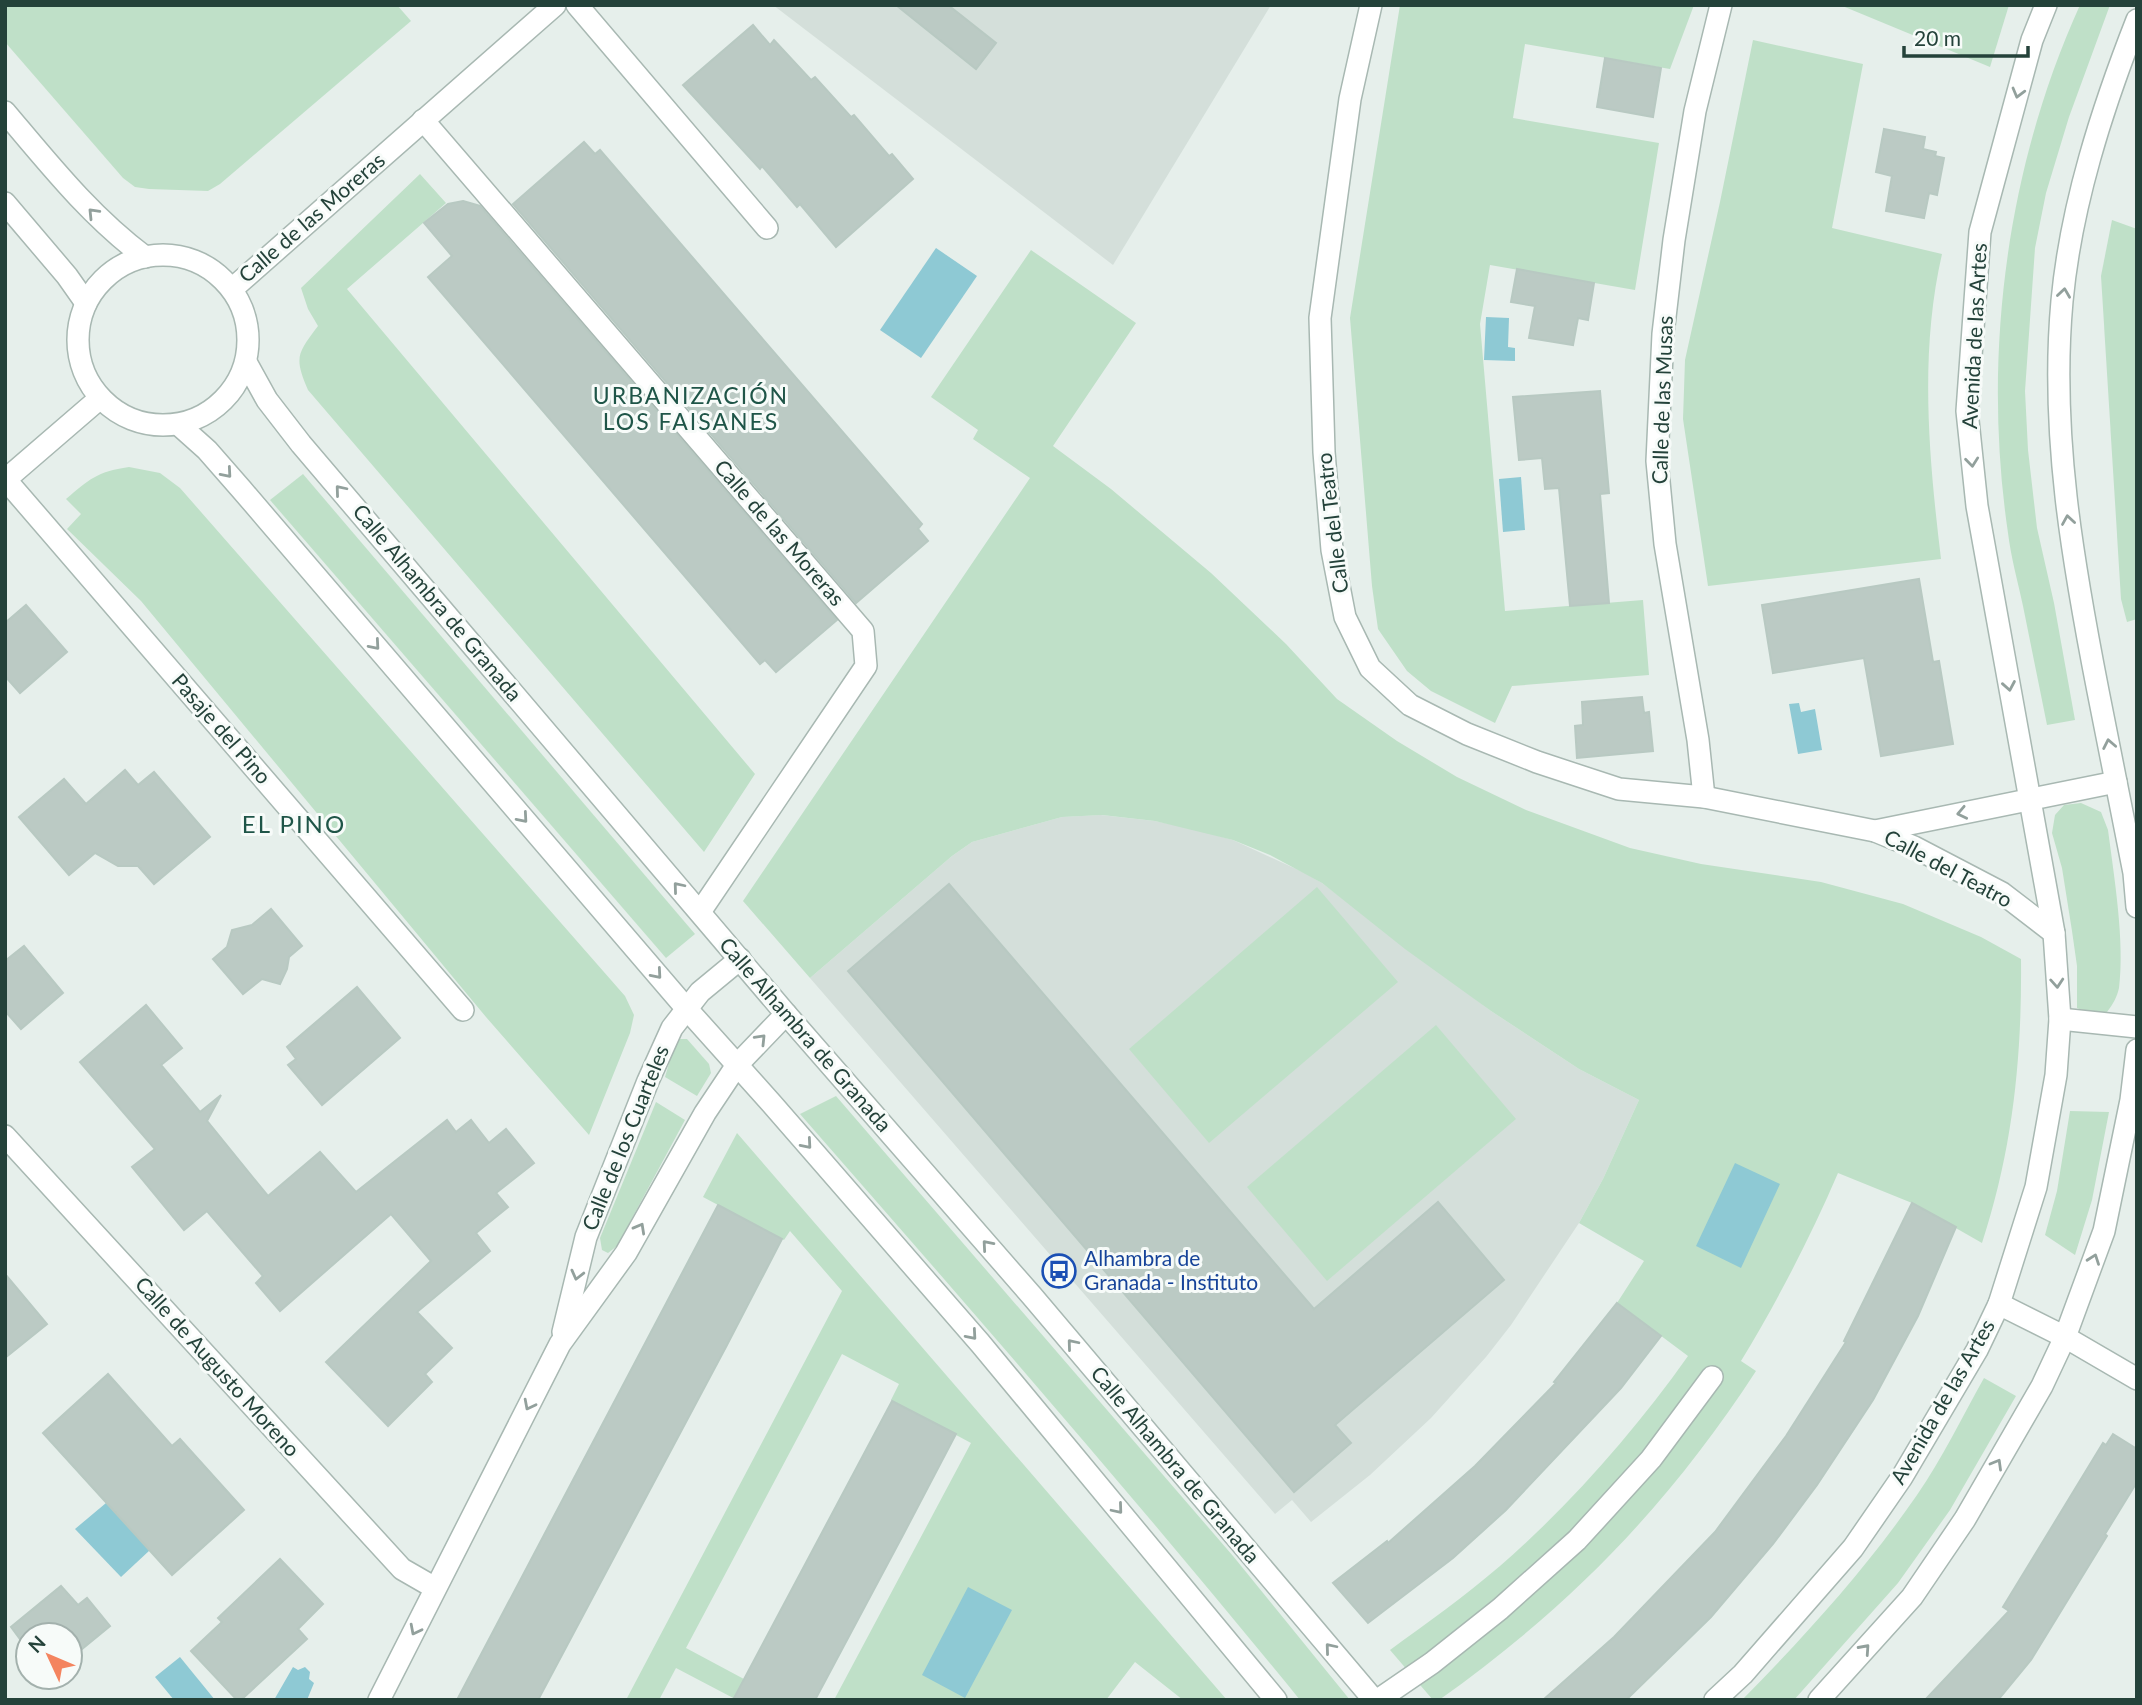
<svg xmlns="http://www.w3.org/2000/svg" width="2142" height="1705" viewBox="0 0 2142 1705" font-family="Lato,sans-serif">
<style>
.built{fill:#d4dfda}
.green{fill:#bfe0c8}
.water{fill:#8ec9d4}
.building{fill:#bbcac4;stroke:#b8c9c2;stroke-width:2}
.lines{fill:none;stroke-linecap:round;stroke-linejoin:round}
.street-casing{stroke:#a8b8b2;stroke-width:24}
.street{stroke:#fff;stroke-width:21}
.oneway{stroke:#92a09c}
.labels{text-anchor:middle;stroke-width:6;stroke-linejoin:round;paint-order:stroke}
.street-label{font-size:21px;fill:#24423a;stroke:#f7fbf9}
.transit-label{font-size:21px;fill:#164399;stroke:#f7fbf9;text-anchor:start}
.neighbourhood-label{font-size:23px;letter-spacing:2px;fill:#1f5548;stroke:#f7fbf9}
.quarter-label{font-size:24px;letter-spacing:2px;fill:#1f5548;stroke:#f7fbf9}
</style>
<rect width="100%" height="100%" fill="#e6efeb"/>
<g class="built">
<path d="M773,5H1271L1113,265Z"/>
<path d="M1101,815L1155,821L1194,829L1233,840L1305,873L1322,883L1491,1011L1579,1069L1639,1100L1603,1179L1579,1223L1511,1325L1486,1357L1431,1418L1370,1475L1311,1522L1292,1500L1275,1514L810,978L952,856L972,842L1062,817Z"/>
</g>
<g class="green">
<path d="M5,5H397L411,21L220,184L208,191L149,189L135,187L123,178L5,42Z"/>
<path d="M1400,5H1694L1670,69L1525,44L1513,118L1659,143L1635,290L1490,265L1480,324L1505,611L1643,600L1649,675L1512,686L1495,723L1431,691L1407,671L1378,629L1372,586L1350,318Z"/>
<path d="M1840,5H2009L1990,67Z"/>
<path d="M2080,5H2110L2069,117L2046,193L2035,248L2025,391L2028,450L2037,528L2054,603L2075,720L2047,725C2039,685 2031,646 2023,606C2018,582 2011,558 2008,533C1982,357 2006,168 2080,5Z"/>
<path d="M1753,40L1863,64L1832,228L1942,254C1919,354 1929,459 1941,559L1708,586L1683,419L1685,360L1720,202Z"/>
<path d="M420,174L446,203L347,289L755,774L704,852L308,390C294,357 297,354 318,326L308,309L301,288Z"/>
<path d="M2112,220L2137,229V619L2127,622L2121,599L2101,276Z"/>
<path d="M1031,250L1136,323L1053,446L1111,489L1211,573L1286,644L1337,699L1397,741L1457,777L1526,810L1630,848L1701,864L1821,882L1903,904L1981,937L2021,959C2022,1058 2013,1148 1982,1243L1912,1203L1838,1173C1810,1238 1778,1300 1741,1361L1756,1371C1668,1506 1570,1607 1439,1700H1433L1390,1650C1427,1623 1465,1596 1500,1566C1569,1506 1635,1431 1688,1356L1617,1303L1644,1261L1579,1223L1603,1179L1639,1100L1579,1069L1491,1011L1405,949L1322,883L1270,855L1233,840L1155,821L1102,815L1062,817L972,842L952,856L810,978L743,901L1030,478L973,439L978,430L931,397Z"/>
<path d="M129,467L160,473L180,488L625,996L634,1015L630,1033L589,1135L486,1017L141,601L67,529L81,514L66,499C90,479 96,472 129,467Z"/>
<path d="M303,474L695,934L666,958L270,500Z"/>
<path d="M2081,803L2101,812L2108,830C2114,876 2125,942 2119,988C2117,997 2113,1004 2107,1012L2092,1014L2077,1008V966L2072,931L2062,868L2052,833L2055,815L2064,805Z"/>
<path d="M1317,887L1398,982L1209,1143L1129,1049Z"/>
<path d="M1436,1025L1516,1119L1327,1281L1247,1187Z"/>
<path d="M679,1039H687L709,1064L711,1073L697,1096L665,1077L674,1046Z"/>
<path d="M836,1096L1233,1556L1350,1700H1300C1138,1501 969,1307 800,1114Z"/>
<path d="M656,1102L685,1120L617,1246L608,1253L602,1250L600,1238Z"/>
<path d="M2070,1111L2109,1112L2092,1200L2075,1255L2045,1235L2057,1191Z"/>
<path d="M737,1133L1227,1700H1183L1135,1662L1106,1700H834L971,1443L891,1400L899,1384L842,1354L686,1648L783,1700H737L676,1668L659,1700H626L842,1291L790,1231L784,1240L703,1197Z"/>
<path d="M1984,1378L2016,1396L1950,1510L1898,1583L1794,1700H1742C1805,1636 1866,1569 1917,1495C1942,1459 1962,1417 1984,1378Z"/>
</g>
<g class="water">
<path d="M936,248L977,276L921,358L880,330Z"/>
<path d="M1486,317L1509,318L1508,347L1515,348V361L1484,360Z"/>
<path d="M1521,477L1525,530L1503,532L1499,479Z"/>
<path d="M1799,703L1801,712L1815,709L1822,750L1798,754L1789,704Z"/>
<path d="M1735,1163L1780,1184L1741,1268L1696,1246Z"/>
<path d="M106,1503L150,1550L121,1577L75,1529Z"/>
<path d="M968,1587L1012,1610L965,1698L922,1675Z"/>
<path d="M180,1657L215,1700H174L155,1677Z"/>
<path d="M293,1667L298,1670L305,1667L310,1672L309,1679L314,1683L307,1700H274Z"/>
</g>
<g class="building">
<path d="M896,5H948L996,43L976,69Z"/>
<path d="M753,25L770,45L774,40L811,80L815,77L851,117L854,115L889,156L892,154L913,179L836,247L800,204L797,207L762,166L760,169L683,85Z"/>
<path d="M1605,58L1661,68L1653,117L1597,107Z"/>
<path d="M1884,129L1925,137L1923,149L1936,152L1935,156L1944,158L1937,195L1929,193L1924,218L1886,211L1892,176L1876,172Z"/>
<path d="M584,142L595,154L600,150L922,524L918,529L928,541L856,603L513,204Z"/>
<path d="M463,201L480,206L837,620L776,672L765,660L760,664L428,277L452,256L424,223L448,204Z"/>
<path d="M1517,269L1594,283L1588,320L1578,318L1573,345L1529,338L1535,306L1511,302Z"/>
<path d="M1600,391L1609,493L1600,494L1609,603L1570,606L1559,488L1545,489L1542,458L1519,460L1513,397Z"/>
<path d="M1919,579L1933,662L1939,661L1953,744L1881,756L1864,658L1773,673L1762,605Z"/>
<path d="M26,605L67,652L20,693L5,676V623Z"/>
<path d="M1642,697L1644,713L1649,712L1653,751L1577,758L1575,726L1583,725L1582,702Z"/>
<path d="M125,770L138,785L154,772L210,837L154,884L138,866H118L95,853L69,875L19,817L64,779L86,804Z"/>
<path d="M949,884L1314,1309L1438,1202L1504,1280L1335,1425L1351,1443L1294,1492L848,971Z"/>
<path d="M271,909L302,946L289,957L287,969L280,984L262,979L243,994L213,959L227,947L232,930L252,925Z"/>
<path d="M24,946L63,993L21,1029L5,1011V961Z"/>
<path d="M357,987L400,1038L322,1105L288,1065L296,1059L287,1047Z"/>
<path d="M146,1005L182,1048L161,1065L200,1112L221,1095L207,1121L268,1196L320,1152L356,1192L447,1120L456,1132L471,1120L489,1143L506,1129L534,1163L496,1193L508,1207L476,1233L490,1251L417,1312L452,1348L425,1374L432,1382L388,1426L326,1362L431,1261L391,1214L280,1311L256,1283L263,1276L207,1211L184,1230L132,1167L155,1149L80,1062Z"/>
<path d="M1912,1203L1956,1227L1918,1316L1873,1400L1817,1485L1773,1544L1711,1617L1626,1700H1543L1614,1637L1715,1532L1786,1436L1846,1342L1844,1341Z"/>
<path d="M718,1205L782,1239L727,1345L538,1700H457Z"/>
<path d="M5,1274L47,1324L5,1358Z"/>
<path d="M1617,1303L1661,1336L1621,1388L1506,1510L1453,1558L1368,1623L1333,1583L1387,1541L1388,1543L1475,1466L1556,1383L1554,1382Z"/>
<path d="M108,1374L172,1446L180,1439L244,1510L172,1575L43,1433Z"/>
<path d="M892,1401L956,1434L903,1535L815,1700H733Z"/>
<path d="M2113,1434L2137,1449V1482L2105,1534L2107,1536L2031,1660L1998,1700H1925L2009,1611L2003,1607L2103,1443L2106,1445Z"/>
<path d="M280,1559L323,1604L298,1629L307,1639L241,1700H237L191,1651L222,1622L218,1618Z"/>
<path d="M61,1586L78,1605L87,1598L110,1626L70,1659V1635H28V1650L11,1627Z"/>
</g>
<g class="lines">
<defs>
<g id="street">
<path d="M577,5L767,228"/>
<path d="M1371,5L1350,99L1320,318L1324,452L1332,550L1345,617L1370,668L1410,705L1467,734L1537,762L1619,789L1704,797L1875,831L1914,847L2002,893L2054,933"/>
<path d="M2137,20C2102,109 2071,205 2062,301C2050,433 2073,563 2098,691C2110,752 2122,813 2134,873L2137,907"/>
<path d="M5,112C49,164 90,216 145,257"/>
<path d="M423,120L863,631L866,666L700,912"/>
<path d="M5,203L67,276L86,303"/>
<circle cx="163" cy="340" r="85"/>
<path d="M232,289L555,5"/>
<path d="M246,362L267,400L301,444L786,1014L1032,1296L1374,1700"/>
<path d="M179,425L207,450L242,490L686,1008L772,1104L980,1343L1276,1700"/>
<path d="M5,480L99,399"/>
<path d="M6,480L463,1010"/>
<path d="M1704,797L1698,740L1665,544L1657,461L1663,334L1674,240L1695,111L1721,5"/>
<path d="M1875,831L2116,782"/>
<path d="M2060,1019L2137,1027"/>
<path d="M5,1136L402,1569L435,1588"/>
<path d="M1999,1304L2065,1337L2137,1379"/>
<path d="M563,1332L586,1237L648,1081L672,1028L700,992L740,959"/>
<path d="M379,1700L560,1344L626,1253L705,1113L737,1065L786,1014"/>
<path d="M1378,1700L1432,1663L1500,1609L1577,1540L1651,1459L1712,1377"/>
<path d="M1715,1700L1743,1674L1853,1548L1902,1477L1977,1350L1999,1304L2036,1187L2056,1075L2060,1019L2054,933L1977,506L1967,411L1980,232L2032,40L2046,5"/>
<path d="M1819,1700L1912,1597L1965,1519L2042,1386L2065,1337L2104,1231L2131,1100L2137,1050"/>
</g>
</defs>
<use href="#street" class="street-casing"/>
<use href="#street" class="street"/>
</g>
<defs><path id="oneway-chevron" d="M-2-3.5L2.5 0L-2 3.5" fill="none" stroke-width="1.6" stroke-linecap="round" stroke-linejoin="round" transform="scale(1.75)"/></defs>
<g class="oneway">
<use href="#oneway-chevron" transform="translate(2018 93) rotate(105)"/>
<use href="#oneway-chevron" transform="translate(93 213) rotate(-134)"/>
<use href="#oneway-chevron" transform="translate(2064 293) rotate(-82)"/>
<use href="#oneway-chevron" transform="translate(1972 462) rotate(84)"/>
<use href="#oneway-chevron" transform="translate(227 473) rotate(49)"/>
<use href="#oneway-chevron" transform="translate(340 490) rotate(-130)"/>
<use href="#oneway-chevron" transform="translate(2068 520) rotate(-99)"/>
<use href="#oneway-chevron" transform="translate(375 645) rotate(49)"/>
<use href="#oneway-chevron" transform="translate(2009 686) rotate(80)"/>
<use href="#oneway-chevron" transform="translate(2109 744) rotate(-101)"/>
<use href="#oneway-chevron" transform="translate(1962 813) rotate(168)"/>
<use href="#oneway-chevron" transform="translate(523 818) rotate(49)"/>
<use href="#oneway-chevron" transform="translate(678 887) rotate(-130)"/>
<use href="#oneway-chevron" transform="translate(657 974) rotate(49)"/>
<use href="#oneway-chevron" transform="translate(2057 983) rotate(86)"/>
<use href="#oneway-chevron" transform="translate(761 1039) rotate(-46)"/>
<use href="#oneway-chevron" transform="translate(807 1144) rotate(49)"/>
<use href="#oneway-chevron" transform="translate(640 1228) rotate(-61)"/>
<use href="#oneway-chevron" transform="translate(987 1245) rotate(-131)"/>
<use href="#oneway-chevron" transform="translate(2094 1259) rotate(-70)"/>
<use href="#oneway-chevron" transform="translate(577 1275) rotate(104)"/>
<use href="#oneway-chevron" transform="translate(972 1335) rotate(49)"/>
<use href="#oneway-chevron" transform="translate(1072 1344) rotate(-130)"/>
<use href="#oneway-chevron" transform="translate(529 1405) rotate(117)"/>
<use href="#oneway-chevron" transform="translate(1997 1464) rotate(-60)"/>
<use href="#oneway-chevron" transform="translate(1118 1509) rotate(50)"/>
<use href="#oneway-chevron" transform="translate(415 1630) rotate(117)"/>
<use href="#oneway-chevron" transform="translate(1330 1648) rotate(-130)"/>
<use href="#oneway-chevron" transform="translate(1865 1649) rotate(-48)"/>
</g>
<defs>
<symbol id="bus-ring" viewBox="-11 -11 22 22"><circle r="9.5" fill="#f7fbf9" stroke="#1a4fb4" stroke-width="1.5"/><path d="M-5-6H5V4H4V6H2V4H-2V6H-4V4H-5ZM-3.5-4V0h7V-4ZM-3.5 1.2v1.5H-2V1.2ZM2 1.2v1.5H3.5V1.2Z" fill="#1a4fb4"/></symbol>
</defs>
<g fill-rule="evenodd">
<use href="#bus-ring" x="1040" y="1252" width="38" height="38"/>
</g>
<g class="labels">
<g class="street-label">
<text transform="translate(312 218) rotate(-41)" y="7">Calle de las Moreras</text>
<text transform="translate(1975 336) rotate(-87)" y="7">Avenida de las Artes</text>
<text transform="translate(1663 400) rotate(-88)" y="7">Calle de las Musas</text>
<text transform="translate(1333 523) rotate(-97)" y="7">Calle del Teatro</text>
<text transform="translate(779 533) rotate(49)" y="7">Calle de las Moreras</text>
<text transform="translate(437 603) rotate(50)" y="7">Calle Alhambra de Granada</text>
<text transform="translate(221 729) rotate(49)" y="7">Pasaje del Pino</text>
<text transform="translate(1948 869) rotate(28)" y="7">Calle del Teatro</text>
<text transform="translate(805 1035) rotate(49)" y="7">Calle Alhambra de Granada</text>
<text transform="translate(626 1138) rotate(-68)" y="7">Calle de los Cuarteles</text>
<text transform="translate(217 1367) rotate(48)" y="7">Calle de Augusto Moreno</text>
<text transform="translate(1943 1402) rotate(-60)" y="7">Avenida de las Artes</text>
<text transform="translate(1175 1465) rotate(50)" y="7">Calle Alhambra de Granada</text>
</g>
<g class="transit-label">
<text x="1084" y="1266">Alhambra de<tspan x="1084" dy="24">Granada - Instituto</tspan></text>
</g>
<g class="neighbourhood-label">
<text x="691" y="404">URBANIZACIÓN<tspan x="691" dy="26">LOS FAISANES</tspan></text>
</g>
<g class="quarter-label">
<text x="294" y="833">EL PINO</text>
</g>
</g>
<rect width="2142" height="1705" fill="none" stroke="#24423a" stroke-width="14"/>
<g transform="translate(49 1656) rotate(314)"><circle r="33" fill="#f7fbf9" stroke="#a3b1ad" stroke-width="2"/>
<path d="M0-5L12 26L0 18L-12 26Z" fill="#f4845f"/>
<text y="-10" font-size="19" font-weight="bold" text-anchor="middle" fill="#24423a">N</text>
</g>
<path d="M1904 46v10h124v-10" fill="none" stroke="#24423a" stroke-width="3.5"/>
<text x="1914" y="46" font-size="21" fill="#24423a" stroke="#f7fbf9" stroke-width="5" paint-order="stroke">20 m</text>
</svg>
